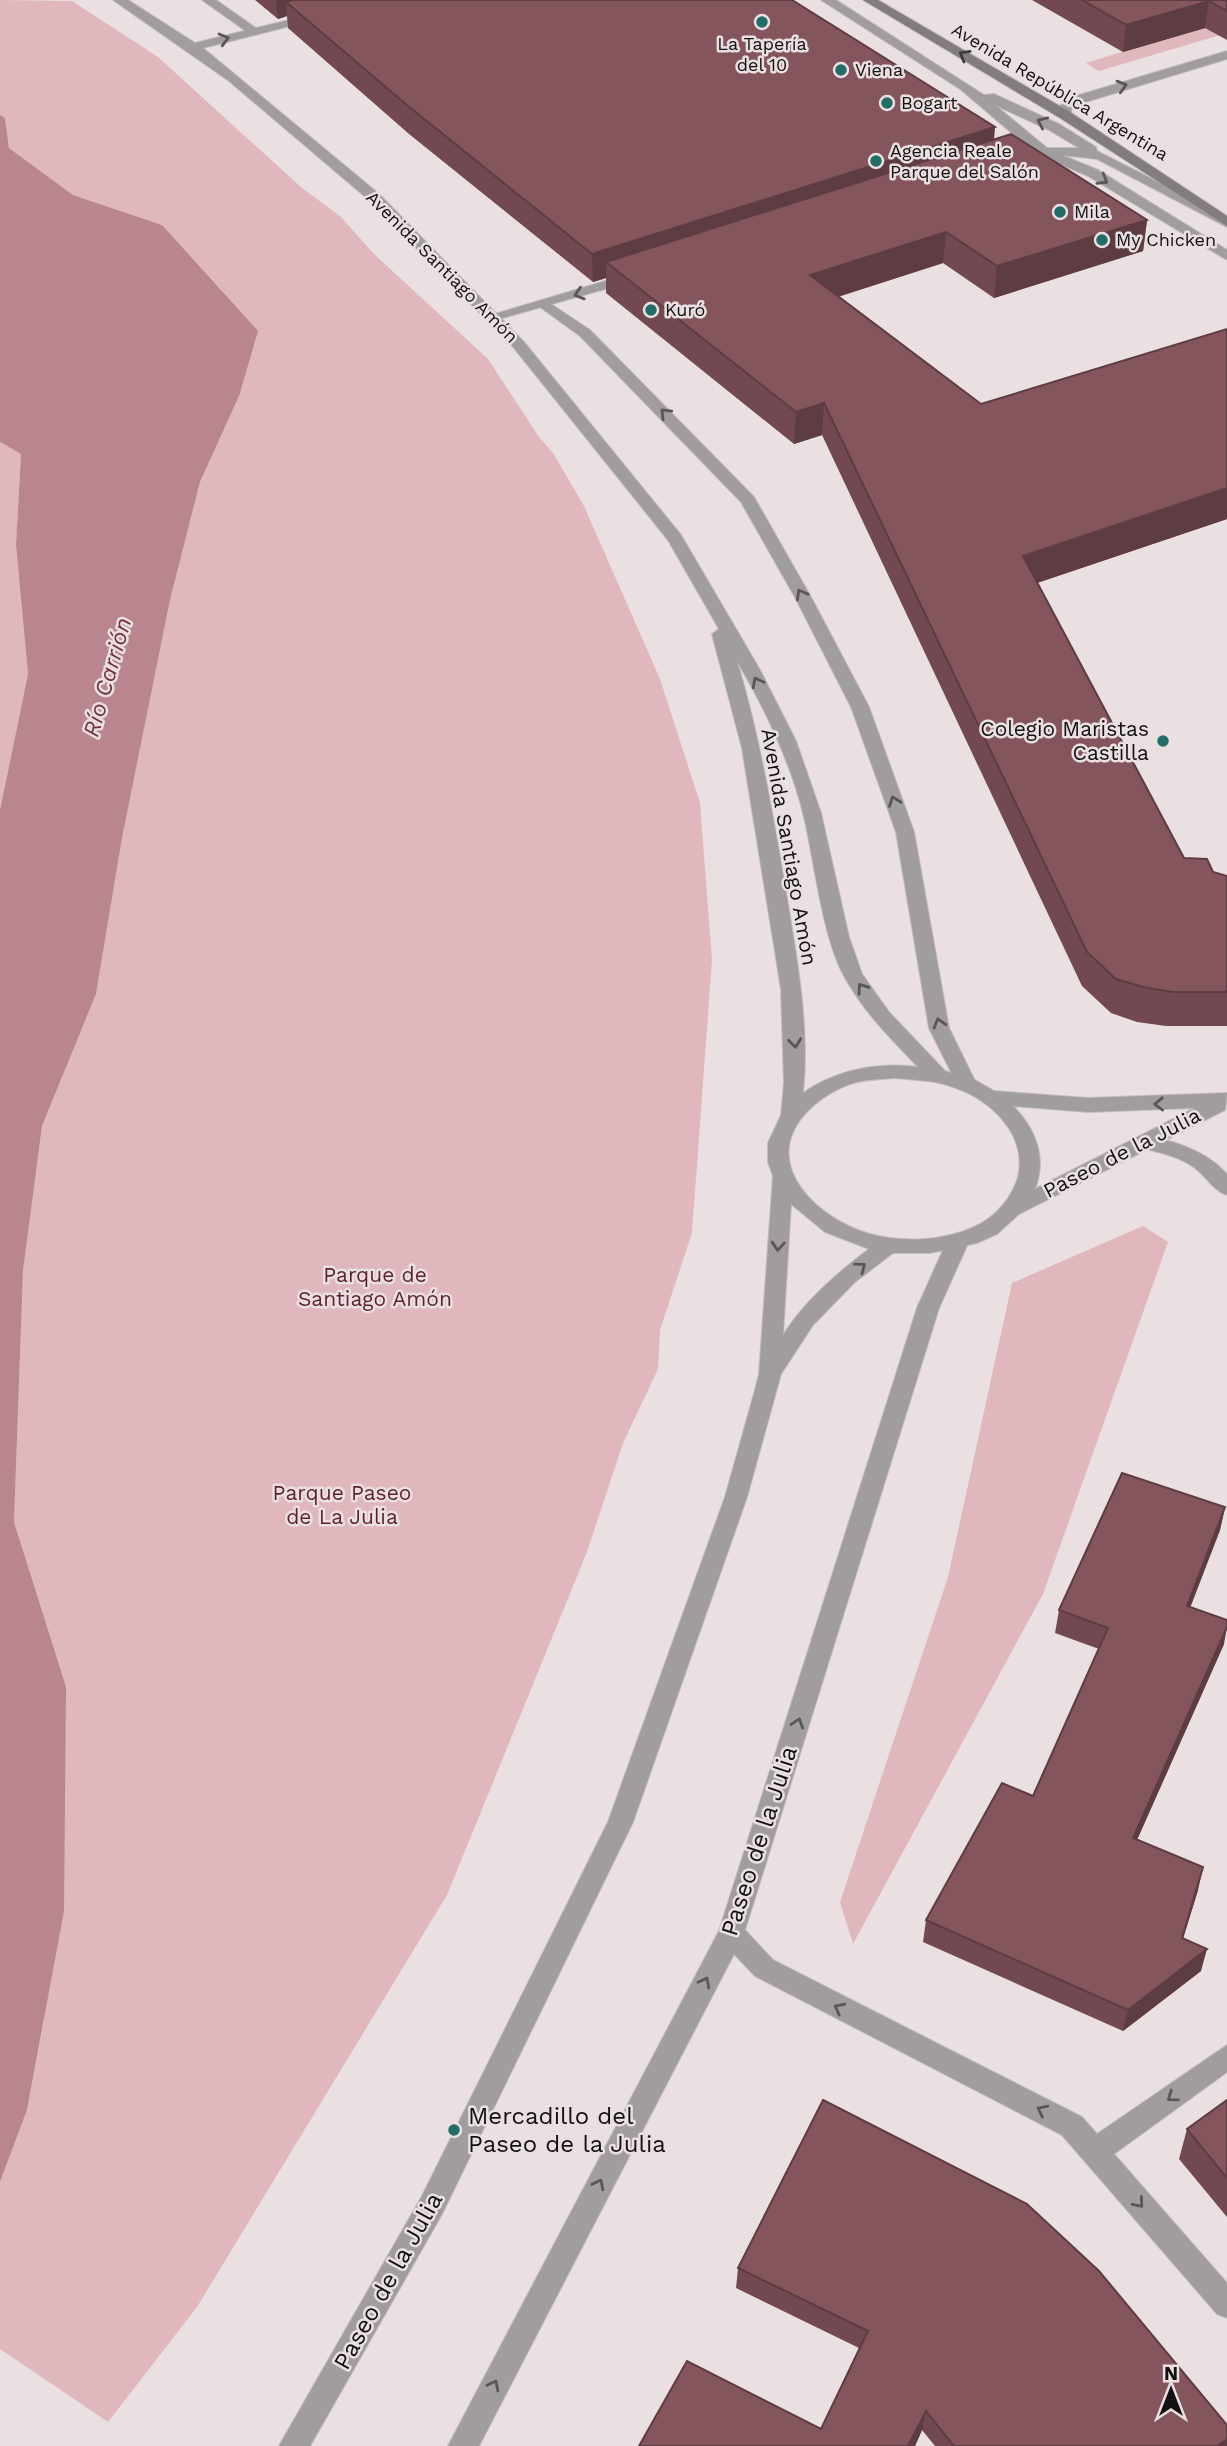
<svg xmlns="http://www.w3.org/2000/svg" width="1227" height="2446" viewBox="0 0 1227 2446" font-family="'Work Sans',sans-serif">
<style>
.green{fill:#dfb7bd}
.water{fill:#b9858e}
.lines{fill:none;stroke-linecap:round;stroke-linejoin:round}
.service-casing{stroke:#c3bbbc;stroke-width:2}
.pedestrian-casing{stroke:#c3bbbc;stroke-width:2}
.minor-casing{stroke:#c3bbbc;stroke-width:2}
.tertiary-casing{stroke:#c3bbbc;stroke-width:2}
.secondary-casing{stroke:#c3bbbc;stroke-width:2}
.service{fill:#a19d9e;fill-rule:evenodd}
.pedestrian{fill:#a19d9e;fill-rule:evenodd}
.minor{fill:#a19d9e;fill-rule:evenodd}
.tertiary{fill:#a19d9e;fill-rule:evenodd}
.secondary{fill:#827c7c;fill-rule:evenodd}
.wall{fill:#724951}
.shaded-wall{fill:#5d3c42}
.building{fill:#85555e;stroke:#5d3c42;stroke-width:2}
.oneway{stroke:#5a5658}
.oneway2{stroke:#3f3b3c}
.poi-dot{fill:#236d67;stroke:#eae0e2;stroke-width:2.5}
.labels{text-anchor:middle;stroke-width:5;stroke-linejoin:round;paint-order:stroke}
.far-poi-label{font-size:18px;fill:#131011;stroke:#eae0e2;text-anchor:start}
.far-street-label{font-size:18px;fill:#131011;stroke:#eae0e2}
.poi-label{font-size:21px;fill:#131011;stroke:#eae0e2;text-anchor:end}
.street-label{font-size:21px;fill:#131011;stroke:#eae0e2}
.park-label{font-size:21px;fill:#601f30;stroke:#eae0e2}
.water-label{font-size:23px;font-style:italic;fill:#753242;stroke:#eae0e2}
.near-street-label{font-size:24px;fill:#131011;stroke:#eae0e2}
.near-poi-label{font-size:24px;fill:#131011;stroke:#eae0e2;text-anchor:start}
</style>
<rect width="100%" height="100%" fill="#eae0e2"/>
<g class="green">
<path d="M0,0L72,1L158,57L302,188L340,216L375,255L488,359L539,437L553,453L584,506L660,679L700,803L712,960L692,1233L660,1330L658,1369L623,1443L587,1552L447,1895L197,2307L108,2422L0,2349V2182L27,2110L44,2021L64,1682L14,1522L23,1271L42,1126L96,994L122,838L170,600L200,482L239,396L162,225L73,195L9,148L5,118L0,115Z"/>
<path d="M1227,19V33L1099,71L1086,63Z"/>
<path d="M0,442L21,454L16,545L28,674L0,810Z"/>
<path d="M1143,1226L1168,1242L1043,1594L853,1944L840,1902L948,1577L1012,1283Z"/>
</g>
<path class="water" d="M0,115L5,118L9,148L73,195L162,225L258,331L239,396L200,482L170,600L122,838L96,994L42,1126L23,1271L14,1522L66,1687L64,1911L27,2110L0,2182V810L28,674L16,545L21,454L0,442Z"/>
<g class="lines">
<defs>
<path id="service" d="M545,300L590,330L754,497L812,599L869,707L914,832L949,1028L977,1085L974,1090H960L929,1028L896,832L851,707L796,599L741,502L580,336L540,307V301Z"/>
<path id="pedestrian" d="M202,0H216L260,31L250,34Z"/>
<g id="minor">
<path d="M821,0H836L984,95L994,94L1059,124L1096,147L1097,151L1227,217V227L1097,159L1062,155L1098,170L1227,250V260L1088,176L1044,157L1008,159V153L1032,150L960,89ZM995,105L1049,130L1079,148H1047Z"/>
<path d="M1227,51V59L1079,104L1072,108L1070,118L1058,115L1059,107L1069,98Z"/>
<path d="M632,273L639,277L637,280L492,321L485,317Z"/>
<path d="M1145,1135C1176,1142 1205,1150 1227,1174V1195C1213,1191 1205,1174 1192,1166C1176,1155 1156,1152 1138,1147L1135,1142Z"/>
<path d="M958,1233L965,1236L969,1241L939,1308L745,1930L773,1960L1082,2117L1097,2134L1227,2045V2072L1114,2154L1227,2283V2318L1217,2314L1062,2135L755,1976L734,1954L479,2446H448L719,1931L917,1308L947,1241L951,1236Z"/>
</g>
<path id="tertiary" d="M113,0H128L195,43L318,13V19L203,48L379,194L524,342L681,535L760,670L796,741L821,813L849,937L862,974L889,1012L945,1071L975,1080L994,1091L1088,1098L1227,1093L1225,1110L1019,1214L997,1234L977,1243L930,1253H893L855,1282L813,1325L781,1374L747,1497L633,1822L442,2214L310,2446H279L422,2196L608,1822L725,1497L755,1390L759,1374L773,1176L768,1162V1143L781,1115L784,1083L781,989L742,748L712,634L719,629L668,540L514,348L369,200L229,81ZM737,661C765,709 791,762 804,817C815,864 822,935 844,976C863,1011 891,1039 918,1067C876,1062 838,1069 803,1093C810,1024 796,954 785,886C772,810 759,734 737,661ZM895,1078C914,1080 935,1080 953,1087C990,1099 1028,1134 1018,1177C1012,1198 995,1218 974,1227C944,1241 902,1243 870,1234C819,1220 760,1166 804,1115C817,1100 839,1086 858,1082C870,1079 883,1079 895,1078ZM1013,1106L1088,1112L1195,1108L1035,1189C1047,1158 1036,1129 1013,1106ZM791,1204L825,1232L869,1249C836,1274 806,1300 783,1335Z"/>
<path id="secondary" d="M863,0H878L1070,112L1227,216V226L1060,118Z"/>
</defs>
<use href="#service" class="service-casing"/>
<use href="#pedestrian" class="pedestrian-casing"/>
<use href="#minor" class="minor-casing"/>
<use href="#tertiary" class="tertiary-casing"/>
<use href="#secondary" class="secondary-casing"/>
<use href="#service" class="service"/>
<use href="#pedestrian" class="pedestrian"/>
<use href="#minor" class="minor"/>
<use href="#tertiary" class="tertiary"/>
<use href="#secondary" class="secondary"/>
</g>
<g class="wall">
<path d="M255,0H792L994,139L1147,220L1143,251L994,298L943,263L838,297L981,404L1227,329V519L1037,583L1184,858L1213,872L1227,876V1026H1166L1137,1022L1111,1013L1082,986L822,435L794,444L606,293V278L593,282L409,134L288,28L287,16L278,19Z"/>
<path d="M1032,0H1227V40L1205,28L1123,52Z"/>
<path d="M1225,1507L1220,1530L1190,1607L1224,1644L1137,1840L1198,1890L1183,1939L1201,1971L1123,2031L923,1942L926,1920L1033,1796L1099,1649L1055,1633L1059,1610Z"/>
<path d="M1227,2100V2217L1179,2159L1187,2129Z"/>
<path d="M738,2268L1227,2446H935L922,2430L915,2446H639L821,2429L859,2348L736,2288Z"/>
</g>
<g class="shaded-wall">
<path d="M276,0H351L286,2L287,16L278,19Z"/>
<path d="M1209,1L1205,28L1123,52L1126,25Z"/>
<path d="M995,127L993,154L606,262V278L593,282L592,254Z"/>
<path d="M1147,220L1143,251L994,298L997,266Z"/>
<path d="M946,232L943,263L808,306L810,275Z"/>
<path d="M824,403L822,435L794,444L796,412Z"/>
<path d="M1227,488V519L1019,589L1023,556Z"/>
<path d="M1225,1507L1220,1530L1182,1629L1187,1606Z"/>
<path d="M1227,1627L1224,1644L1128,1860L1133,1838Z"/>
<path d="M1203,1867L1198,1890L1176,1960L1182,1938Z"/>
<path d="M1207,1949L1201,1971L1123,2031L1128,2010Z"/>
<path d="M926,2411L922,2430L915,2446H908Z"/>
<path d="M1227,2439V2446H1218Z"/>
</g>
<g class="building">
<path d="M293,0H792L995,127L592,254L408,106L286,2Z"/>
<path d="M1082,0H1227V11L1209,1L1126,25Z"/>
<path d="M1011,134L1147,220L997,266L946,232L810,275L981,404L1227,329V488L1023,556L1184,858L1207,859L1213,872L1227,876V992H1172L1143,987L1116,979L1087,952L824,403L796,412L606,262Z"/>
<path d="M1122,1473L1225,1507L1187,1606L1227,1620V1627L1133,1838L1203,1867L1182,1938L1207,1949L1128,2010L926,1920L1002,1783L1033,1796L1108,1628L1059,1610Z"/>
<path d="M823,2100L1027,2204L1099,2271L1227,2425V2439L1218,2446H954L926,2411L908,2446H639L687,2361L821,2429L868,2331L738,2268Z"/>
<path d="M1227,2100V2178L1187,2129Z"/>
</g>
<defs><path id="oneway-chevron" d="M-2-3.5L2.5 0L-2 3.5" fill="none" stroke-width="1.6" stroke-linecap="round" stroke-linejoin="round" transform="scale(1.75)"/></defs>
<g class="oneway">
<use href="#oneway-chevron" transform="translate(224 39) rotate(-15)"/>
<use href="#oneway-chevron" transform="translate(1122 86) rotate(-16)"/>
<use href="#oneway-chevron" transform="translate(1042 122) rotate(-155)"/>
<use href="#oneway-chevron" transform="translate(1103 180) rotate(31)"/>
<use href="#oneway-chevron" transform="translate(579 294) rotate(163)"/>
<use href="#oneway-chevron" transform="translate(665 413) rotate(-135)"/>
<use href="#oneway-chevron" transform="translate(801 594) rotate(-119)"/>
<use href="#oneway-chevron" transform="translate(757 682) rotate(-117)"/>
<use href="#oneway-chevron" transform="translate(894 801) rotate(-110)"/>
<use href="#oneway-chevron" transform="translate(862 988) rotate(-125)"/>
<use href="#oneway-chevron" transform="translate(939 1023) rotate(-106)"/>
<use href="#oneway-chevron" transform="translate(795 1043) rotate(83)"/>
<use href="#oneway-chevron" transform="translate(1159 1104) rotate(179)"/>
<use href="#oneway-chevron" transform="translate(778 1246) rotate(94)"/>
<use href="#oneway-chevron" transform="translate(861 1267) rotate(-37)"/>
<use href="#oneway-chevron" transform="translate(798 1723) rotate(-72)"/>
<use href="#oneway-chevron" transform="translate(705 1982) rotate(-62)"/>
<use href="#oneway-chevron" transform="translate(839 2008) rotate(-153)"/>
<use href="#oneway-chevron" transform="translate(1172 2097) rotate(144)"/>
<use href="#oneway-chevron" transform="translate(1042 2110) rotate(-153)"/>
<use href="#oneway-chevron" transform="translate(599 2184) rotate(-63)"/>
<use href="#oneway-chevron" transform="translate(1139 2203) rotate(49)"/>
<use href="#oneway-chevron" transform="translate(494 2385) rotate(-63)"/>
</g>
<use class="oneway2" href="#oneway-chevron" transform="translate(964 55) rotate(-150)"/>
<g class="poi-dot">
<circle cx="762" cy="22" r="7"/>
<circle cx="841" cy="70" r="7"/>
<circle cx="887" cy="103" r="7"/>
<circle cx="876" cy="161" r="7"/>
<circle cx="1060" cy="212" r="7"/>
<circle cx="1102" cy="240" r="7"/>
<circle cx="651" cy="310" r="7"/>
<circle cx="1163" cy="741" r="7"/>
<circle cx="454" cy="2130" r="7"/>
</g>
<g class="labels">
<g class="far-poi-label">
<text x="762" y="50" text-anchor="middle">La Tapería<tspan x="762" dy="21">del 10</tspan></text>
<text x="855" y="76">Viena</text>
<text x="901" y="109">Bogart</text>
<text x="890" y="157">Agencia Reale<tspan x="890" dy="21">Parque del Salón</tspan></text>
<text x="1074" y="218">Mila</text>
<text x="1116" y="246">My Chicken</text>
<text x="665" y="316">Kuró</text>
</g>
<g class="far-street-label">
<text transform="translate(1060 92) rotate(31)" y="6">Avenida República Argentina</text>
<text transform="translate(442 267) rotate(45)" y="6">Avenida Santiago Amón</text>
</g>
<g class="poi-label">
<text x="1149" y="736">Colegio Maristas<tspan x="1149" dy="24">Castilla</tspan></text>
</g>
<g class="street-label">
<text transform="translate(789 847) rotate(80)" y="7">Avenida Santiago Amón</text>
<text transform="translate(1122 1153) rotate(-27)" y="7">Paseo de la Julia</text>
</g>
<g class="park-label">
<text x="375" y="1282">Parque de<tspan x="375" dy="24">Santiago Amón</tspan></text>
<text x="342" y="1500">Parque Paseo<tspan x="342" dy="24">de La Julia</tspan></text>
</g>
<g class="water-label">
<text transform="translate(107 677) rotate(-74)" y="8">Río Carrión</text>
</g>
<g class="near-street-label">
<text transform="translate(759 1841) rotate(-72)" y="8">Paseo de la Julia</text>
<text transform="translate(388 2281) rotate(-61)" y="8">Paseo de la Julia</text>
</g>
<g class="near-poi-label">
<text x="468" y="2124">Mercadillo del<tspan x="468" dy="28">Paseo de la Julia</tspan></text>
</g>
</g>
<g transform="translate(1171 2390)" stroke="#eae0e2" stroke-width="5" paint-order="stroke">
<path d="M0-5L12 26L0 18L-12 26Z" fill="#131011"/>
<text y="-10" font-size="19" font-weight="bold" text-anchor="middle" fill="#131011">N</text>
</g>
</svg>
